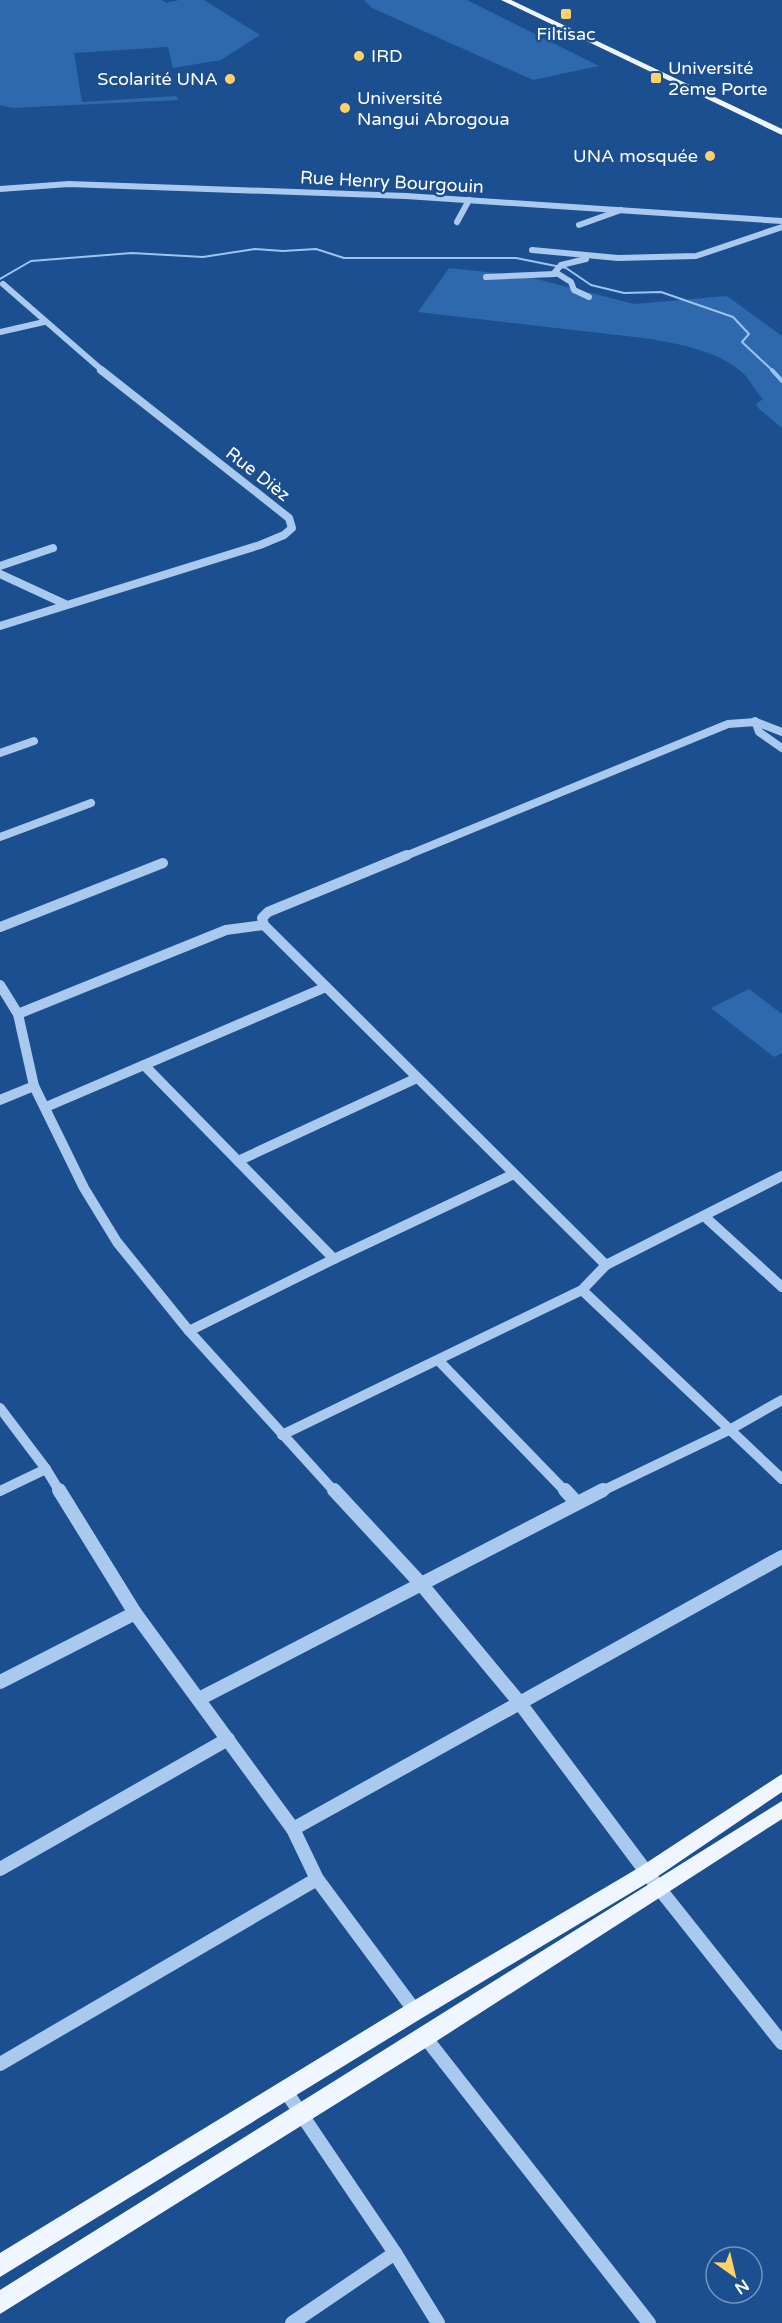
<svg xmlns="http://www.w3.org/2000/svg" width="782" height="2323" viewBox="0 0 782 2323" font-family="'Varela Round',sans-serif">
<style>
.green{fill:#2e69ad}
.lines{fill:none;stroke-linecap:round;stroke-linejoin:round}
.stream-far1{stroke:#9cc4f0;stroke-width:2}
.stream{stroke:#9cc4f0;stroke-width:4}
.minor-far3{stroke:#a9c9ee;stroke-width:6}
.minor-far2{stroke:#a9c9ee;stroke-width:8}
.minor-far1{stroke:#a9c9ee;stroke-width:10}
.minor{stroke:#a9c9ee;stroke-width:14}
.major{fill:#f0f6ff;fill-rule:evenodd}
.poi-dot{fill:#ffd166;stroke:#1b4f8f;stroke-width:2}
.labels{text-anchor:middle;stroke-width:5;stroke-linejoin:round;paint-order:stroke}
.far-poi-label{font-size:18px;fill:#fff;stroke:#1b4f8f;text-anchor:start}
.far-street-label{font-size:18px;fill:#fff;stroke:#1b4f8f}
</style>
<rect width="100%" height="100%" fill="#1b4f8f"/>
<g class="green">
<path d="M0,0H162L166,3L179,0H204L260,35L221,60L173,68L168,47L74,53L82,102L176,96L179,100L13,108L0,105Z"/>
<path d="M364,0H467L599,66L533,80L372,8Z"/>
<path d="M449,268L525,276L634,304L727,296L782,336V428L758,408L756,404L763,399C757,393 754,387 749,380C728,352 676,343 643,338L418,312Z"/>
<path d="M749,989L782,1014V1053L774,1057L711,1008Z"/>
</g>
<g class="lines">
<path class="stream-far1" d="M0,279L31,261L132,253L203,257L255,249L283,251L316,249L344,258H516L566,268L591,285L624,293L661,292L733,317L749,334L742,342L773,371"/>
<path class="stream" d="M772,370L782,381"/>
<g class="minor-far3">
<path d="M0,189L69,184L406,196L782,221"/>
<path d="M457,222L469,200"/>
<path d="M579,225L621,210"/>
<path d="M532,250L618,258L696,256L782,227"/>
<path d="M586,259L561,265L555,272L571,282L574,290L589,297"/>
<path d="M486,277L555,274"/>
<path d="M3,284L103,371"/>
<path d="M0,332L44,322"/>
</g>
<g class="minor-far2">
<path d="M0,566L53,548"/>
<path d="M0,574L65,604"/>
<path d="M0,626L260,545L284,535L292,528L289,518L101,370"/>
<path d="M755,721L759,732L782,748"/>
<path d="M0,753L34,741"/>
<path d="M0,837L91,803"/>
<path d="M403,857L728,724L756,722L782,732"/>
</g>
<g class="minor-far1">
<path d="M407,855L268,912L262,918L264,925L606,1265L782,1176"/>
<path d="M0,927L163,863"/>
<path d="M0,985L18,1014L34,1086L84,1188L117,1242L189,1331L335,1492"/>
<path d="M18,1014L226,930L264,925"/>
<path d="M144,1065L334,1259L189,1331"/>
<path d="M0,1100L34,1086"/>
<path d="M46,1107L326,987"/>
<path d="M238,1161L417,1078"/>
<path d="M704,1216L782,1287"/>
<path d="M334,1259L514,1174"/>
<path d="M582,1290L782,1479"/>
<path d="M438,1360L566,1492"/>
<path d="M0,1408L46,1469L60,1492"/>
<path d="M282,1435L582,1290L606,1265"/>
<path d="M0,1491L46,1469"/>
<path d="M600,1492L731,1429L782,1400"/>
</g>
<g class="minor">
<path d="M59,1490L135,1613L293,1829L317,1879L415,2011"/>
<path d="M334,1490L422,1585L519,1702L647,1873L782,2043"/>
<path d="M565,1490L577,1503"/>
<path d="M0,1682L135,1613"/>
<path d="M199,1699L603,1490"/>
<path d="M293,1829L782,1557"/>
<path d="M0,1869L228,1739"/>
<path d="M425,2037L649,2323"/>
<path d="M0,2064L317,1879"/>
<path d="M285,2090L395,2253L438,2323"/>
<path d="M292,2323L395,2253"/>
</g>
<g class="major">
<path d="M501,0H511L782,129V135Z"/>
<path d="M782,1774V1792L654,1879L422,2018L0,2277V2253L408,2004L640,1867Z"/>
<path d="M782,1801V1819L432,2044L0,2314V2290Z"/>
</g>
</g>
<g class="poi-dot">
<rect x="560" y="8" width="12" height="12" rx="3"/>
<circle cx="359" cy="56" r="6"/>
<rect x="650" y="72" width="12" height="12" rx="3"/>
<circle cx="230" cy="79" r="6"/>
<circle cx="345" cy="108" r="6"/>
<circle cx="710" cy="156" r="6"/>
</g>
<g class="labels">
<g class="far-poi-label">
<text x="566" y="40" text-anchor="middle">Filtisac</text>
<text x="371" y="62">IRD</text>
<text x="668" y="74">Université<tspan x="668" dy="21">2eme Porte</tspan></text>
<text x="218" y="85" text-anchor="end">Scolarité UNA</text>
<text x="357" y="104">Université<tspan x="357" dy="21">Nangui Abrogoua</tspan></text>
<text x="698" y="162" text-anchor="end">UNA mosquée</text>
</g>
<g class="far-street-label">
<text transform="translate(392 182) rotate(3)" y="6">Rue Henry Bourgouin</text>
<text transform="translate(258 474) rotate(38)" y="6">Rue Dièz</text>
</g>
</g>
<g transform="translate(734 2275) rotate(146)"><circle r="28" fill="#1b4f8f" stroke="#7695bc" stroke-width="1.5"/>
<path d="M0-4.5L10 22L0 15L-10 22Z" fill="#ffd166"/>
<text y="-9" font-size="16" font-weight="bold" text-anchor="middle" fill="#ffffff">N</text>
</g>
</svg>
